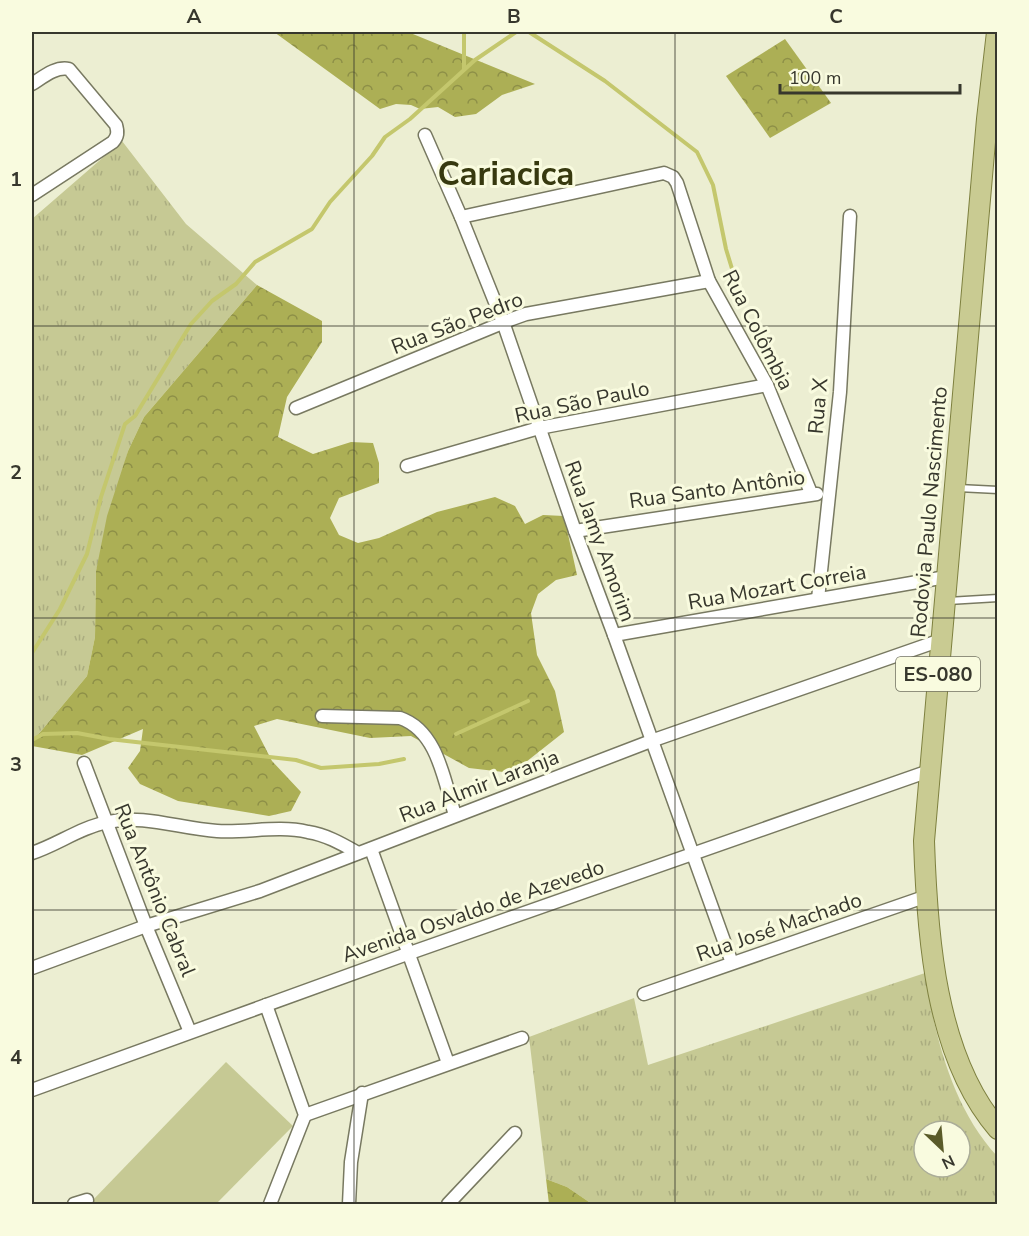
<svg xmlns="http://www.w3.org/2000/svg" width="1029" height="1236" viewBox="0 0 1029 1236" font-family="'Nunito Sans',sans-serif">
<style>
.grass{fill:url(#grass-tufts);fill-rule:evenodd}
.forest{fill:url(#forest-crowns)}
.park{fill:#c6c994}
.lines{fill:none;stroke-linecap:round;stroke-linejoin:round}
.stream{stroke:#c4c76d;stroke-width:4}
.service-casing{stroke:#787961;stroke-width:9}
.minor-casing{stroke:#787961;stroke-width:15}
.primary-casing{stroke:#7e803f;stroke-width:22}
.service{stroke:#fff;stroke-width:6}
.minor{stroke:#fff;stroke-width:12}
.primary{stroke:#c9cb92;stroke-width:20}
.grid{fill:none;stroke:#37372d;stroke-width:1.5;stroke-opacity:0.55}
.labels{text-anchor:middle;stroke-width:6;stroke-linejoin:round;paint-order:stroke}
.shield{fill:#f9fbdf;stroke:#717262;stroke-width:1.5}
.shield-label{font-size:20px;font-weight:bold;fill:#37372d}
.street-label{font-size:21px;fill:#37372d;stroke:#f9fbdf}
.town-label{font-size:33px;font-weight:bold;fill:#37390f;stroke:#f9fbdf}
.neatline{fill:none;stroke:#37372d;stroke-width:2}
.grid-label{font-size:20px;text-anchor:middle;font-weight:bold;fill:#37372d}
</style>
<defs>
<pattern id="grass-tufts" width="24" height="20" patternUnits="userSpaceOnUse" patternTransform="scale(1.5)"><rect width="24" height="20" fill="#c6c994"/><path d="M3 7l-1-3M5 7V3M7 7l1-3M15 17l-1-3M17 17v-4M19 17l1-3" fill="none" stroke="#abad80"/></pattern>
<pattern id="forest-crowns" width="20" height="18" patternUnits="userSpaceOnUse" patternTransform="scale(1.5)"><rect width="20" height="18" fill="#acaf55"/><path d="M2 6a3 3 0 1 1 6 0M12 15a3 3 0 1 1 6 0" fill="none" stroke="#8d8f47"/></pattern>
</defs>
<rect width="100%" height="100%" fill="#eceed2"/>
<g class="grass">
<path d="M122,141L186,224L257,285L144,417L128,451L96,571L95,637L87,676L32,742V219Z"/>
<path d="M925,973C935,1037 952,1107 997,1156V1204H592L567,1187L546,1179L529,1037L634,998L648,1065ZM924,1131H960V1167H924Z"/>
</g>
<g class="forest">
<path d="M274,32H408L535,84L502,95L476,114L455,117L438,107L420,109L411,105L396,104L380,109Z"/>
<path d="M785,39L831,103L770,138L726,76Z"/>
<path d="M257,285L322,321V342L287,397L278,437L313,454L351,442L373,443L379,463V483L339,498L330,518L339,535L358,543L379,538L437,512L495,497L515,506L525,524L543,515L564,516L577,575L556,580L538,594L531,613L537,655L555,691L564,732L512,773L469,768L411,736L370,738L277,719L254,726L272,761L301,792L291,811L269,816L178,801L140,784L128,768L140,751L143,729L82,755L32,746V742L87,676L95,637L96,571L107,516L128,451L144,417Z"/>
<path d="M546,1179L567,1187L592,1204H549Z"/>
</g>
<path class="park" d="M226,1062L293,1126L216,1204H96L92,1201Z"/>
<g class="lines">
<g class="stream">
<path d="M529,32L605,81L697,152L713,185L726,249L733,272"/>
<path d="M464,69V32"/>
<path d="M32,653L60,609L87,554L101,497L125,424L135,416L191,324L212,301L236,284L255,262L312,229L330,202L372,156L385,137L410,119L475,60L516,32"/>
<path d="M456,734L528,701"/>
<path d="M32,740L43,734L77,733L109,739L296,760L321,768L379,764L404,759"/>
</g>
<defs>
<g id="service">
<path d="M958,488L998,490"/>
<path d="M948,601L998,598"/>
</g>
<g id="minor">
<path d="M32,84C43,77 56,66 69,69L116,125C118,132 118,136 113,142L32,195"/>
<path d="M425,135L461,217L503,322L575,531L614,635L732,963"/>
<path d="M461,217L664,173L673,177L677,183L709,281L767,385L811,493"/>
<path d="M296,408L512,319L526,314L709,281"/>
<path d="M407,466L539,428L767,385"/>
<path d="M575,531L817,494"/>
<path d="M818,599L840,392L850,216"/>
<path d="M614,635L946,577"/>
<path d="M322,716L400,718C438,731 444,781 455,815"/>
<path d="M84,763L146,926L190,1032"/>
<path d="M371,849L448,1063"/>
<path d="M32,853C57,845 81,827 108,822C144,814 181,829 217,831C247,833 278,825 308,832C327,835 342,844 358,853"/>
<path d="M32,968L146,926L260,891L651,741L941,640"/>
<path d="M644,994L927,896"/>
<path d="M266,1005L305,1115L270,1204"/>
<path d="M32,1090L407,954L929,771"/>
<path d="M305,1115L522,1038"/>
<path d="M74,1204L87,1200"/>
<path d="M349,1204L351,1162L362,1093"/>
<path d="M448,1204L515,1133"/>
</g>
<path id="primary" d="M997,32L987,119L924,841C927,934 935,1056 998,1129"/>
</defs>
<use href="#service" class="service-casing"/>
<use href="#minor" class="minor-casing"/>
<use href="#primary" class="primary-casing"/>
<use href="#service" class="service"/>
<use href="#minor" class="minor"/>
<use href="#primary" class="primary"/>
</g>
<path class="grid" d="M354,32V1204M675,32V1204M32,326H998M32,618H998M32,910H998"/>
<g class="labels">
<rect class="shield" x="896" y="657" width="84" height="34" rx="4.5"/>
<g class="shield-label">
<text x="938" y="681">ES-080</text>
</g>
<g class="street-label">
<text transform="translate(457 323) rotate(-21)" y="7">Rua São Pedro</text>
<text transform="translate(758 330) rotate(63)" y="7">Rua Colômbia</text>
<text transform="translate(582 402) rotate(-12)" y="7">Rua São Paulo</text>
<text transform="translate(818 406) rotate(-85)" y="7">Rua X</text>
<text transform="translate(717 489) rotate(-8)" y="7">Rua Santo Antônio</text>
<text transform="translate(929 512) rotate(-85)" y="7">Rodovia Paulo Nascimento</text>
<text transform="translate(600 541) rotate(70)" y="7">Rua Jamy Amorim</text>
<text transform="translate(777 587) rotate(-10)" y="7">Rua Mozart Correia</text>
<text transform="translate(479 786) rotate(-21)" y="7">Rua Almir Laranja</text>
<text transform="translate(155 890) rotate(68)" y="7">Rua Antônio Cabral</text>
<text transform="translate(473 911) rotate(-19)" y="7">Avenida Osvaldo de Azevedo</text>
<text transform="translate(779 927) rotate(-19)" y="7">Rua José Machado</text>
</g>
<g class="town-label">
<text x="506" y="185">Cariacica</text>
</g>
</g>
<rect width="1029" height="1236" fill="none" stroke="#f9fbdf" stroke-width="66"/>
<g transform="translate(942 1149) rotate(154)"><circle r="28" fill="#f9fbdf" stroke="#abad98" stroke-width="1.5"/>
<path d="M0-4.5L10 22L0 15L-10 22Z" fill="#5a5b29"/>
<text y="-9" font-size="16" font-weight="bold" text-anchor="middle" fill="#37372d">N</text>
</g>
<path d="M780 84v9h180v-9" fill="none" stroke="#37372d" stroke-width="3"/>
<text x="789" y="84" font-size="18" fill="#37372d" stroke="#f9fbdf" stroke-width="4.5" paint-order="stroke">100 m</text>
<rect x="33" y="33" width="963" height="1170" class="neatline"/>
<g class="grid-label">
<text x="194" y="23">A</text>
<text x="514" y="23">B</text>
<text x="836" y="23">C</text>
<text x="16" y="186">1</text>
<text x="16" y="479">2</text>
<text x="16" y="771">3</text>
<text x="16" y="1064">4</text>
</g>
</svg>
